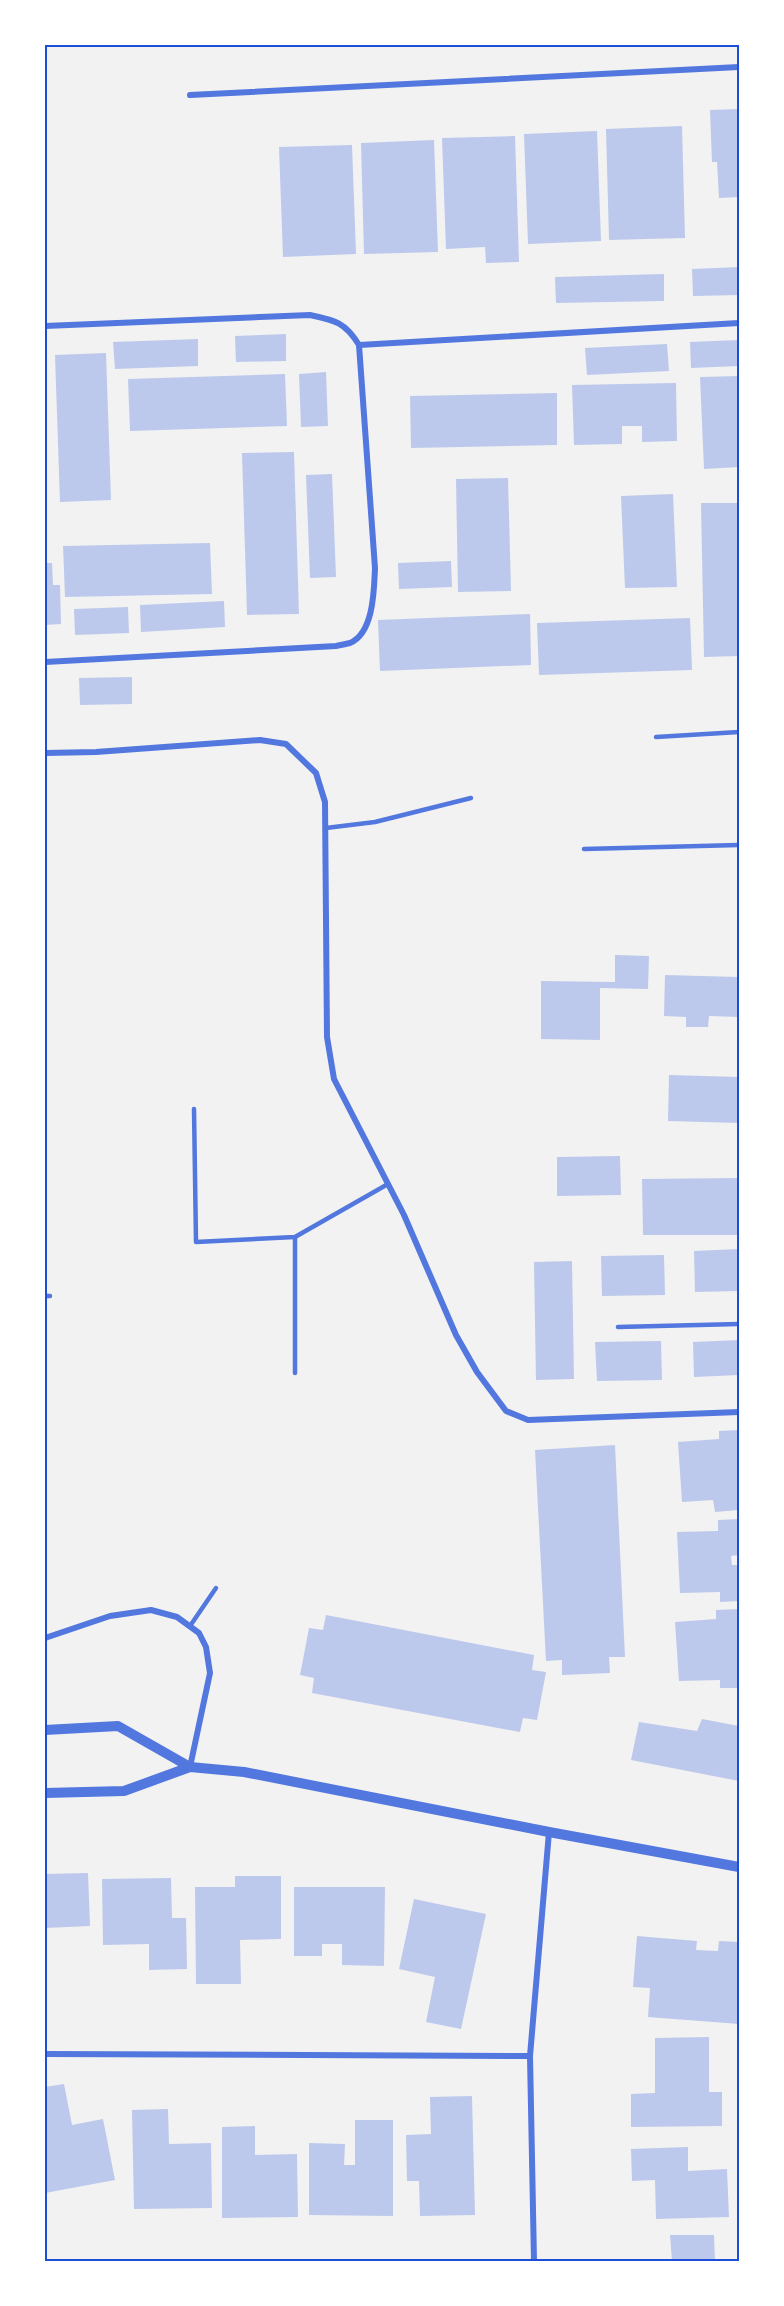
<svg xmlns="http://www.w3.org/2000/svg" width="784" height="2306" viewBox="0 0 784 2306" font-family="Quicksand,sans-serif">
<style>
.building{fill:#bdc9ec}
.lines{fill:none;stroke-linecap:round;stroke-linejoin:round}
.service{stroke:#5277de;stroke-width:4.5}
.minor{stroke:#5277de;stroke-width:6}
.tertiary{stroke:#5277de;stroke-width:10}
.neatline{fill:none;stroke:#1d4ed8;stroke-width:2}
</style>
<rect width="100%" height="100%" fill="#f2f2f2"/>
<g class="building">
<path d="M739,109V197L719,198L717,162H712L710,110Z"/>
<path d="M682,126L685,238L609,240L606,129Z"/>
<path d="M597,131L601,241L528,244L524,134Z"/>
<path d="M515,136L519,262L486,263L485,247L446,249L442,138Z"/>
<path d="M434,140L438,252L364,254L361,143Z"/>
<path d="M352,145L356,254L283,257L279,147Z"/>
<path d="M739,267V295L693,296L692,269Z"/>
<path d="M664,274V301L556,303L555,277Z"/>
<path d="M286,334V361L236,362L235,336Z"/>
<path d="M198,339V366L115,369L113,342Z"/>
<path d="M739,340V366L691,368L690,342Z"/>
<path d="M667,344L669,371L587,375L585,348Z"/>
<path d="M106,353L111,500L60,502L55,355Z"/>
<path d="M326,372L328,426L301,427L299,374Z"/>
<path d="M285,374L287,426L130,431L128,379Z"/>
<path d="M739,376V467L704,469L700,377Z"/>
<path d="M676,383L677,441L642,442V426H622V444L574,445L572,385Z"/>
<path d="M557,393V445L411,448L410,396Z"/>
<path d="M294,452L299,614L247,615L242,453Z"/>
<path d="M332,474L336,577L310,578L306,475Z"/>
<path d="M508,478L511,591L458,592L456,479Z"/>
<path d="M673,494L677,587L625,588L621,496Z"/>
<path d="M701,503H739V656L704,657Z"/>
<path d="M210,543L212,594L65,597L63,546Z"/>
<path d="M451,561L452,587L399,589L398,563Z"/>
<path d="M45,563H52L53,585H60L61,624L45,625Z"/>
<path d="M224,601L225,627L141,632L140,605Z"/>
<path d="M128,607L129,633L75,635L74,609Z"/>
<path d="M530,614L531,665L380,671L378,620Z"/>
<path d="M690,618L692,670L539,675L537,623Z"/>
<path d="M132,677V704L80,705L79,678Z"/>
<path d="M615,955L649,956L648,989L600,988V1040L541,1039V981L615,982Z"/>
<path d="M665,975L739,977V1017L709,1016L708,1027H686V1017L664,1016Z"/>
<path d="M669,1075L739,1077V1123L668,1121Z"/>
<path d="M620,1156L621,1195L557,1196V1157Z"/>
<path d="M739,1178V1235H643L642,1179Z"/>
<path d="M739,1249V1291L695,1292L694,1251Z"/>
<path d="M664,1255L665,1295L602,1296L601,1256Z"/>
<path d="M572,1261L574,1379L536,1380L534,1262Z"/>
<path d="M739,1340V1375L694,1377L693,1342Z"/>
<path d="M661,1341L662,1380L597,1381L595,1342Z"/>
<path d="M739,1430V1510L715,1512L713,1500L682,1502L678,1442L719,1439V1431Z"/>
<path d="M615,1445L625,1657H609L610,1673L562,1675V1660L546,1661L535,1450Z"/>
<path d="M739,1519V1555L731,1556L732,1565H739V1601L720,1602V1592L680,1593L677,1532L718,1531V1520Z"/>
<path d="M739,1609V1688H720V1680L679,1681L675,1622L716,1619V1610Z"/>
<path d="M326,1615L534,1655L532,1670L546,1672L537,1720L523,1718L520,1732L312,1693L314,1678L300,1675L309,1628L323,1630Z"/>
<path d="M702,1719L739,1726V1781L631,1760L639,1722L697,1731Z"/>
<path d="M88,1873L90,1926L45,1928V1874Z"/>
<path d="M235,1876H281V1939L240,1940L241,1984H196L195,1887H235Z"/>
<path d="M171,1878L172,1918H186L187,1969L149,1970V1944L103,1945L102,1879Z"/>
<path d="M294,1887H385L384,1966L342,1965V1944H322V1956H294Z"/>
<path d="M414,1899L486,1914L461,2029L426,2022L435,1977L399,1969Z"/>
<path d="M637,1936L697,1941L696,1950L718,1951L719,1941L739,1942V2024L648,2017L650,1988L633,1987Z"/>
<path d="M709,2037V2092H722V2126L631,2127V2094L655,2093V2038Z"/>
<path d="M64,2084L72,2125L103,2119L115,2180L45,2193V2087Z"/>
<path d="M472,2096L475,2215L420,2216L419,2181H407L406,2135L431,2134L430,2097Z"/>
<path d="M168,2109L169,2144L211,2143L212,2208L134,2209L132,2110Z"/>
<path d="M355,2120H393V2216L309,2215V2143L345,2144L344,2165H355Z"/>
<path d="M255,2126V2155L297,2154L298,2217L222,2218V2127Z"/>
<path d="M688,2147V2171L727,2169L729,2217L656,2219L655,2180L632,2181L631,2149Z"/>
<path d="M670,2235H714L715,2261H672Z"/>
</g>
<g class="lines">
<g class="service">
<path d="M656,737L739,732"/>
<path d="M326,828L375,822L471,798"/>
<path d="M584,849L739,845"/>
<path d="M194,1109L196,1242L295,1237L388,1184"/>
<path d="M45,1296H50"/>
<path d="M618,1327L739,1324"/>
<path d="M295,1373V1237"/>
<path d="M190,1626L216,1588"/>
</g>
<g class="minor">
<path d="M190,95L739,67"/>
<path d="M45,326L310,315C334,320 345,322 359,345L375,568C374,589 374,633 350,643C346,644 341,645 336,646L45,662"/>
<path d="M359,345L739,323"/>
<path d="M45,753L96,752L260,740L286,744L316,773L325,802L327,1037L334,1079L404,1215L456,1335L477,1372L506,1411L528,1420L739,1412"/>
<path d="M45,1638L110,1616L151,1610L177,1617L199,1633L206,1647L210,1673L190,1767"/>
<path d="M45,2054L530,2056"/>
<path d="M534,2261L530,2056L549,1832"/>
</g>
<g class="tertiary">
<path d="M45,1730L118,1726L190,1767"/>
<path d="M45,1793L124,1791L190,1767L244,1772L549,1832L739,1867"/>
</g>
</g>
<rect width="784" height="2306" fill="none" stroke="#ffffff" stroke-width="93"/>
<rect x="46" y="46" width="692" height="2214" class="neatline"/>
</svg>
